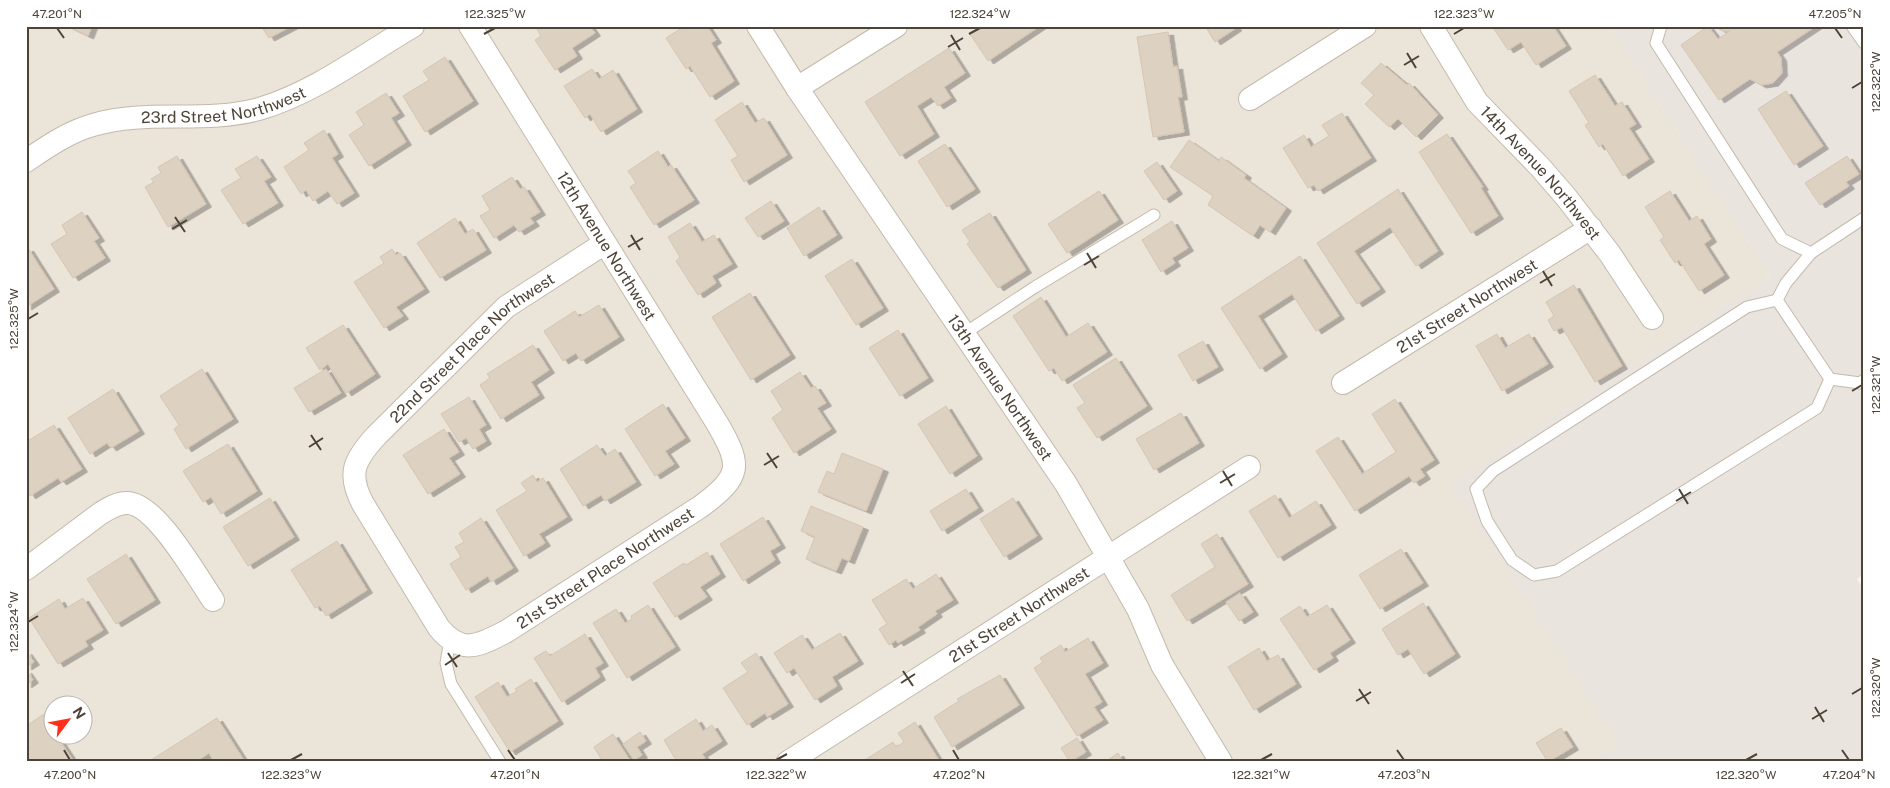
<svg xmlns="http://www.w3.org/2000/svg" width="1890" height="788" viewBox="0 0 1890 788" font-family="'Public Sans',sans-serif">
<style>
.residential{fill:#ebe4d9;fill-rule:evenodd}
.industrial{fill:#eae4df}
.building{fill:#ddd1c2;stroke:#d6c5b1;filter:url(#shadow)}
.lines{fill:none;stroke-linecap:round;stroke-linejoin:round}
.lane-casing{stroke:#c4baac;stroke-width:13}
.street-casing{stroke:#c4baac;stroke-width:24}
.lane{stroke:#fff;stroke-width:11}
.street{stroke:#fff;stroke-width:22}
.ticks{fill:none;stroke:#4d4337;stroke-width:2}
.labels{text-anchor:middle;stroke-width:4;stroke-linejoin:round;paint-order:stroke}
.street-label{font-size:16px;fill:#4d4337;stroke:#fff}
.neatline{fill:none;stroke:#4d4337;stroke-width:2}
.ticks-label{font-size:12px;text-anchor:middle;fill:#4d4337}
</style>
<defs>
<filter id="shadow"><feDropShadow dx="5.5" dy="3" stdDeviation="0" flood-color="#0004"/></filter>
</defs>
<rect width="100%" height="100%" fill="#f7f3eb"/>
<path class="residential" d="M26,26H1609L1770,276L1451,483L1619,743L1590,762H26ZM52,706H82V736H52Z"/>
<path class="industrial" d="M1609,26H1864V574L1857,579L1864,590V762H1590L1619,743L1450,483L1770,276Z"/>
<g class="building">
<path d="M67,26H92L88,36Z"/>
<path d="M261,26H292L269,38Z"/>
<path d="M535,26H590L595,33L572,48L577,56L555,70L535,40L541,36Z"/>
<path d="M685,26H707L716,40L711,43L734,81L710,97L690,66L686,69L666,38Z"/>
<path d="M981,26H1040L988,61L970,34Z"/>
<path d="M1205,26H1235L1236,28L1215,42Z"/>
<path d="M1499,26H1553L1566,46L1536,65L1521,42L1508,50L1494,29Z"/>
<path d="M1708,26L1718,39L1730,31H1723L1714,26H1816L1777,52L1781,58L1782,73L1773,83L1761,85L1750,79L1719,100L1681,45Z"/>
<path d="M1168,32L1173,67L1177,66L1182,97H1178L1184,132L1153,137L1137,37Z"/>
<path d="M949,48L965,73L944,87L951,98L938,106L931,97L917,106L934,134L900,156L865,102Z"/>
<path d="M445,57L473,101L425,132L403,96L429,80L423,71Z"/>
<path d="M1381,63L1407,85L1409,83L1438,115L1416,137L1398,119L1389,127L1365,104L1374,95L1361,83Z"/>
<path d="M592,69L599,79L613,70L637,109L601,132L590,114L585,118L564,86Z"/>
<path d="M1595,75L1615,106L1622,102L1636,124L1629,128L1649,159L1623,176L1603,144L1599,147L1585,125L1589,123L1569,91Z"/>
<path d="M1786,91L1823,146L1794,165L1758,109Z"/>
<path d="M386,93L399,113L391,118L406,142L369,166L349,135L364,125L356,112Z"/>
<path d="M742,102L755,123L764,118L787,155L744,182L731,160L738,156L715,120Z"/>
<path d="M1342,113L1371,158L1318,191L1314,185L1308,188L1283,148L1304,135L1311,147L1329,136L1322,125Z"/>
<path d="M324,130L338,154L332,158L354,193L337,204L328,191L313,201L306,190L301,194L284,167L309,150L304,143Z"/>
<path d="M1447,134L1483,187L1481,188L1498,216L1471,233L1419,152Z"/>
<path d="M1189,140L1219,161L1221,157L1246,175L1244,178L1286,208L1270,232L1260,225L1253,236L1208,205L1213,196L1170,167Z"/>
<path d="M945,144L975,189L947,207L918,161Z"/>
<path d="M658,151L668,167L671,165L694,200L654,225L630,187L636,183L628,171Z"/>
<path d="M177,156L206,204L168,227L145,187L154,182L151,179L161,173L158,167Z"/>
<path d="M257,156L271,177L264,181L278,203L243,224L221,190L241,178L235,169Z"/>
<path d="M1847,156L1859,174L1846,182L1849,186L1820,205L1805,183Z"/>
<path d="M1157,162L1177,191L1164,200L1144,171Z"/>
<path d="M512,177L520,189L524,187L540,212L530,218L534,223L519,232L514,225L494,238L480,216L490,210L482,196Z"/>
<path d="M1398,189L1438,251L1416,266L1390,227L1354,251L1380,289L1357,304L1317,243Z"/>
<path d="M1099,191L1118,220L1067,253L1048,224Z"/>
<path d="M1670,191L1689,221L1697,216L1711,239L1704,244L1724,275L1699,291L1679,260L1675,263L1660,240L1664,237L1645,207Z"/>
<path d="M771,201L784,221L758,237L745,218Z"/>
<path d="M819,207L837,235L804,256L787,228Z"/>
<path d="M82,212L99,238L94,241L105,258L73,278L51,244L67,234L62,225Z"/>
<path d="M990,213L1026,270L998,288L967,244L970,242L962,230Z"/>
<path d="M455,218L465,234L473,229L486,250L440,278L417,243Z"/>
<path d="M1172,221L1188,248L1172,258L1175,263L1161,272L1142,240Z"/>
<path d="M690,223L702,242L714,235L732,264L712,276L716,283L698,295L676,261L680,257L668,237Z"/>
<path d="M28,248L54,289L26,307V249Z"/>
<path d="M392,249L396,255L400,253L424,289L396,307L403,316L384,328L354,282L384,263L380,257Z"/>
<path d="M1300,256L1339,316L1316,331L1292,294L1258,316L1282,354L1260,369L1221,308Z"/>
<path d="M852,259L883,308L856,325L825,276Z"/>
<path d="M1574,285L1622,366L1595,382L1562,327L1554,331L1548,320L1554,316L1546,302Z"/>
<path d="M750,293L790,355L751,380L712,317Z"/>
<path d="M1041,297L1066,337L1088,323L1107,352L1062,381L1054,368L1049,371L1013,316Z"/>
<path d="M599,305L619,337L581,361L576,353L563,361L544,331L575,311L579,317Z"/>
<path d="M343,325L375,374L346,393L328,364L320,370L306,348Z"/>
<path d="M898,330L928,378L900,396L869,348Z"/>
<path d="M1497,334L1505,348L1529,334L1548,364L1502,391L1476,346Z"/>
<path d="M1203,341L1218,367L1193,381L1178,355Z"/>
<path d="M533,345L549,370L531,382L539,395L501,419L480,385L490,378L487,374Z"/>
<path d="M1116,358L1147,406L1097,438L1077,408L1085,403L1073,385Z"/>
<path d="M202,369L233,419L186,449L174,429L179,425L160,396Z"/>
<path d="M326,369L341,393L309,412L294,388Z"/>
<path d="M800,372L811,388L815,386L826,403L817,408L831,429L794,453L772,418L783,410L771,391Z"/>
<path d="M113,389L139,431L111,448L107,443L90,454L68,418Z"/>
<path d="M469,397L486,425L479,429L486,441L473,449L466,438L459,442L441,414Z"/>
<path d="M1395,399L1434,460L1420,469L1425,476L1414,483L1409,476L1355,511L1316,451L1338,437L1362,474L1396,452L1372,414Z"/>
<path d="M663,404L685,438L665,451L674,464L655,476L625,429Z"/>
<path d="M946,406L977,456L950,474L918,424Z"/>
<path d="M1181,413L1199,443L1154,470L1136,439Z"/>
<path d="M54,425L82,469L61,482L58,478L30,496L26,489V442Z"/>
<path d="M444,429L459,452L449,458L460,474L428,494L403,455Z"/>
<path d="M228,444L257,491L221,514L211,497L203,502L183,471Z"/>
<path d="M597,445L605,456L615,449L636,482L605,501L601,495L583,506L560,469Z"/>
<path d="M842,453L883,469L866,511L818,492L827,471L834,474Z"/>
<path d="M533,475L537,482L543,478L567,517L539,534L545,543L524,556L496,510L527,491L521,483Z"/>
<path d="M966,489L978,508L942,531L930,511Z"/>
<path d="M1275,495L1289,518L1316,501L1331,525L1278,558L1249,511Z"/>
<path d="M270,498L294,537L248,566L223,527Z"/>
<path d="M1013,498L1037,536L1004,557L980,519Z"/>
<path d="M811,506L863,527L849,561L842,558L836,571L806,559L815,537L801,531Z"/>
<path d="M763,517L780,545L770,551L775,560L743,581L720,544Z"/>
<path d="M481,518L513,568L491,582L488,576L466,590L450,564L461,557L455,547L464,542L459,533Z"/>
<path d="M1217,534L1248,584L1187,621L1171,595L1215,567L1201,544Z"/>
<path d="M337,541L367,590L326,616L320,606L315,608L291,570Z"/>
<path d="M1401,549L1423,583L1380,609L1359,575Z"/>
<path d="M707,552L720,574L700,587L707,597L675,617L653,583L684,563L686,565Z"/>
<path d="M126,554L155,600L116,624L87,579Z"/>
<path d="M936,574L953,600L935,611L937,614L918,627L920,630L898,643L896,640L889,645L879,629L887,624L872,600L906,579L913,589Z"/>
<path d="M1240,593L1253,612L1239,621L1226,602Z"/>
<path d="M83,598L103,630L85,641L88,646L58,664L29,618L59,599L65,609Z"/>
<path d="M1423,603L1455,654L1424,674L1408,649L1398,655L1382,629Z"/>
<path d="M648,605L675,647L627,678L593,623L616,609L625,623L632,619L631,616Z"/>
<path d="M1327,605L1350,640L1330,653L1333,658L1314,670L1280,619L1300,606L1307,617Z"/>
<path d="M840,633L858,661L832,677L837,686L815,700L794,668L787,673L774,653L802,635L812,650Z"/>
<path d="M585,634L603,663L595,668L600,677L562,702L534,658L546,651L550,656Z"/>
<path d="M1088,638L1103,663L1085,674L1102,702L1094,707L1103,720L1077,736L1034,668L1043,662L1040,658L1061,645L1065,652Z"/>
<path d="M1259,648L1267,661L1278,655L1296,684L1254,710L1228,667Z"/>
<path d="M26,651L34,662L26,667Z"/>
<path d="M756,653L788,704L767,717L765,713L747,725L723,688L748,672L741,663Z"/>
<path d="M26,670L33,680L26,685Z"/>
<path d="M1000,675L1019,705L952,747L934,717L959,701L957,699Z"/>
<path d="M531,679L558,721L510,752L475,697L498,682L507,697L517,691L515,689Z"/>
<path d="M44,714L52,728V736H57L74,762H29L26,757V750L30,748L26,742V726Z"/>
<path d="M217,718L245,762H214L209,753L196,762H148Z"/>
<path d="M696,719L703,731L712,725L722,741L702,754L705,758L699,762H677L664,740Z"/>
<path d="M915,722L940,762H862L893,742L896,747L904,742L898,733Z"/>
<path d="M1561,728L1573,747L1548,762L1536,743Z"/>
<path d="M640,732L646,741L637,747L642,755L634,760L623,744Z"/>
<path d="M613,734L631,762H603L594,747Z"/>
<path d="M1077,738L1086,752L1070,762L1061,748Z"/>
<path d="M1118,753L1123,762H1105Z"/>
</g>
<g class="lines">
<defs>
<g id="lane">
<path d="M1661,26L1656,43L1782,239L1811,253L1864,218"/>
<path d="M1852,26L1864,43"/>
<path d="M1811,253L1786,283L1777,300L1830,379L1860,383L1864,380"/>
<path d="M1777,300L1747,307L1493,471L1476,489L1487,521L1512,560L1534,575L1557,571L1817,408L1830,379"/>
<path d="M965,333L1035,287L1154,215"/>
<path d="M450,640L446,663L451,684L500,762"/>
</g>
<g id="street">
<path id="s1" d="M470,26L717,423C742,466 742,476 700,507L507,631C480,645 462,656 439,628L363,504C347,474 354,460 376,436L506,307L605,243"/>
<path id="s2" d="M758,26L797,88L1066,484L1138,609L1162,665L1221,762"/>
<path id="s3" d="M1431,26L1477,102L1540,167L1566,197L1610,254L1652,318"/>
<path d="M797,88L896,26"/>
<path d="M1250,99L1365,26"/>
<path id="s4" d="M26,161C47,147 68,132 93,125C147,109 204,124 259,109C314,93 364,55 413,26"/>
<path id="s5" d="M1343,383L1591,228"/>
<path d="M26,569L101,513C108,509 117,503 126,503C155,501 197,577 213,600"/>
<path id="s6" d="M788,762L1249,467"/>
</g>
</defs>
<use href="#lane" class="lane-casing"/>
<use href="#street" class="street-casing"/>
<use href="#lane" class="lane"/>
<use href="#street" class="street"/>
</g>
<path class="ticks" d="M57,28L64,38M1835,28L1842,38M484,34L495,28M969,34L980,28M1454,34L1464,28M951,35L960,50M948,47L963,38M1407,53L1416,68M1404,65L1419,56M1852,88L1862,82M175,217L185,232M172,229L187,220M631,235L640,250M628,247L643,238M1087,253L1096,268M1084,265L1099,256M1543,271L1552,286M1540,283L1555,274M28,319L38,313M1852,391L1862,385M311,435L321,450M309,447L323,438M767,453L777,468M764,465L779,456M1223,471L1232,486M1220,483L1235,474M1679,489L1688,504M1676,501L1691,492M28,622L38,616M448,653L457,667M445,665L460,655M903,671L913,686M901,683L915,674M1359,689L1369,704M1852,694L1862,688M1356,701L1371,692M1815,707L1824,722M1812,719L1827,710M64,750L70,760M508,750L515,760M953,750L959,760M1397,750L1404,760M1842,750L1849,760M291,760L302,754M776,760L787,754M1261,760L1272,754M1746,760L1757,754"/>
<g class="labels">
<g class="street-label">
<text dy="6" stroke="none"><textPath href="#s4" startOffset="209">23rd Street Northwest</textPath></text>
<text dy="6" stroke="none"><textPath href="#s3" startOffset="184">14th Avenue Northwest</textPath></text>
<text dy="6" stroke="none"><textPath href="#s1" startOffset="259">12th Avenue Northwest</textPath></text>
<text dy="6" stroke="none"><textPath href="#s5" startOffset="146">21st Street Northwest</textPath></text>
<text dy="6" stroke="none"><textPath href="#s1" startOffset="1228">22nd Street Place Northwest</textPath></text>
<text dy="6" stroke="none"><textPath href="#s2" startOffset="435">13th Avenue Northwest</textPath></text>
<text transform="translate(605 568) rotate(-33)" y="6">21st Street Place Northwest</text>
<text dy="6" stroke="none"><textPath href="#s6" startOffset="274">21st Street Northwest</textPath></text>
</g>
</g>
<rect width="1890" height="788" fill="none" stroke="#ffffff" stroke-width="55"/>
<g transform="translate(68 720) rotate(58)"><circle r="24" fill="#ffffff" stroke="#b8b4af"/>
<path d="M0-4L9 19L0 12L-9 19Z" fill="#ff2f1a"/>
<text y="-8" font-size="14" font-weight="bold" text-anchor="middle" fill="#4d4337">N</text>
</g>
<rect x="28" y="28" width="1834" height="732" class="neatline"/>
<g class="ticks-label">
<text x="57" y="18">47.201°N</text>
<text x="495" y="18">122.325°W</text>
<text x="980" y="18">122.324°W</text>
<text x="1464" y="18">122.323°W</text>
<text x="1835" y="18">47.205°N</text>
<text transform="translate(1876 82) rotate(-90)" y="4">122.322°W</text>
<text transform="translate(14 319) rotate(-90)" y="4">122.325°W</text>
<text transform="translate(1876 385) rotate(-90)" y="4">122.321°W</text>
<text transform="translate(14 622) rotate(-90)" y="4">122.324°W</text>
<text transform="translate(1876 688) rotate(-90)" y="4">122.320°W</text>
<text x="70" y="779">47.200°N</text>
<text x="291" y="779">122.323°W</text>
<text x="515" y="779">47.201°N</text>
<text x="776" y="779">122.322°W</text>
<text x="959" y="779">47.202°N</text>
<text x="1261" y="779">122.321°W</text>
<text x="1404" y="779">47.203°N</text>
<text x="1746" y="779">122.320°W</text>
<text x="1849" y="779">47.204°N</text>
</g>
</svg>
